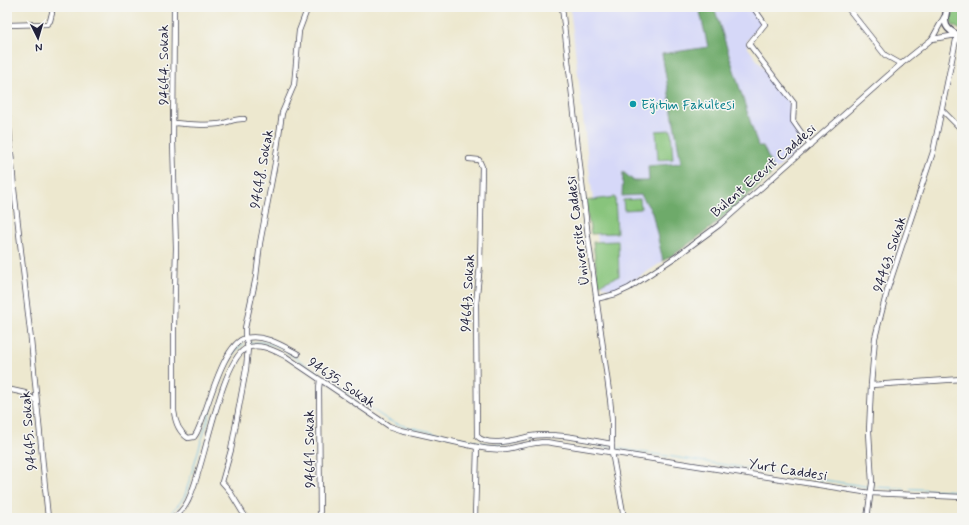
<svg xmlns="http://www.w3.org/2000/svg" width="969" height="525" viewBox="0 0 969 525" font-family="Mynerve,sans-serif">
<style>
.built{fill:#d6d8f8}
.green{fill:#88c47b;stroke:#55735b}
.forest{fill:#6eaa6b;stroke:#486653}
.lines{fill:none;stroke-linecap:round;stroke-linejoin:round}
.stream{stroke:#66bce2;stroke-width:1}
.minor-casing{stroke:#404051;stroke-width:6}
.major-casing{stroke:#404051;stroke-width:8}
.minor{stroke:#fff;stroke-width:4.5}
.major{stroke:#fff;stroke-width:5.5}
.culture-dot{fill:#0f9aa8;stroke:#f6f6f2;stroke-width:1.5}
.labels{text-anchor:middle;stroke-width:3;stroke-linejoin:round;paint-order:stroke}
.street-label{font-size:14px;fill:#22223b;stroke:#f6f6f2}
.culture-label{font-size:14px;fill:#0d838f;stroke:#f6f6f2;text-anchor:start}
</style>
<rect width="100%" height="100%" fill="#f6f6f2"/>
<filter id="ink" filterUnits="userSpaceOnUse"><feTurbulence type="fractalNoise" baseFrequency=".025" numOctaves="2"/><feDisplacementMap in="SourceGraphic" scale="8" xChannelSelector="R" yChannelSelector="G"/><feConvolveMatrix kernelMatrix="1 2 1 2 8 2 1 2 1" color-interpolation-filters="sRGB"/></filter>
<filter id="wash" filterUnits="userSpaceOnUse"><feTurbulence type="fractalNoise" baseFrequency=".012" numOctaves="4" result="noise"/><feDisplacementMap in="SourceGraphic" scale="16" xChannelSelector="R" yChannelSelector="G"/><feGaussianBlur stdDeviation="0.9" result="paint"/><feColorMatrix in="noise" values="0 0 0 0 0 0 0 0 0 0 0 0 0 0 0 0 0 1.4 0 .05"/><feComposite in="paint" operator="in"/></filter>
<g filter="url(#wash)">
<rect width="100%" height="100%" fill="#ede8cf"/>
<path class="built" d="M570,7H750L762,22L747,41L748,48L789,102L791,105L790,121L805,143L804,145L712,227L679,251L630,283L615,291L603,286Z"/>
<g class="green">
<path d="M962,8V30H961L953,26L950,18L955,11Z"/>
<path d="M671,130L673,159L658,160L656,131Z"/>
<path d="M615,197L617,233L591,234L585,201Z"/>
<path d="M640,199L641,209L624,210L623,200Z"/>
<path d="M618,241L619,276L598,285L593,242Z"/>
</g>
<path class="forest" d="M699,7H714L758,146H763L772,166L770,176L712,227L679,251L663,261L652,212L641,195L622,196L623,172L634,181H649L648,166L681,163L662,54L708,47Z"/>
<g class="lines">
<g class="stream">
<path d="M249,343L262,342L278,346L388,420L404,426L493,445C510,445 526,439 542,438C565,437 588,443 611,447"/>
<path d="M614,448L870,487"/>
<path d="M873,487L962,491"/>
<path d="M165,518L180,503L185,495L216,392L224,370L229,359L240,346L244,344"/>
</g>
</g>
</g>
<g filter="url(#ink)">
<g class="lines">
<defs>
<g id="minor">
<path d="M174,7L173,141L176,248L174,327V411C175,421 179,432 188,438L194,437L196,434C207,414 222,343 246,338C265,334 283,346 298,354"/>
<path d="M562,7L588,237L610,399L612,420V452L624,518"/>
<path d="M753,7L765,24L749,44L794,103L793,121L810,145"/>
<path d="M847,7L885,55L901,64"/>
<path d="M7,25L47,24L50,21L52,13"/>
<path d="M7,103L14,189L31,340L48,518"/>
<path d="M942,110L962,130"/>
<path d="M174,123C189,124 204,126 219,124C228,123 235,118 244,119"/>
<path d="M469,159L479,160L482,167L480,265L476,304L477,436C488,448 517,439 531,436C555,432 588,440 612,444"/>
<path d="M596,299L616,294L629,288L677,256L719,225L901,64L932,39L944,17"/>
<path d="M871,385L962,379"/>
<path d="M7,389L25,393L36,401"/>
<path d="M174,518C181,512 187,505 190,496C204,467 221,363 245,349C258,342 273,350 285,356L389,426L401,430L477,447C486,449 496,450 505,449C519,447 532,442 546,442L870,493L962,497"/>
<path d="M246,518L229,490L222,482L231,450L246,369L248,348L245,335V328L256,277L260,243L275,163L282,113L294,85L299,31L308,7"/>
<path d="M320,518L319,388L320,380"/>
<path d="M475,518L477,447"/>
<path d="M867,518L872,483L869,432L871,385L875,338L887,291L933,152L957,35L932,39"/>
</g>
<path id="major" d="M948,7C942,23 945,31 962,36"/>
</defs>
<use href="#minor" class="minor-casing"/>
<use href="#major" class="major-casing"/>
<use href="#minor" class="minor"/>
<use href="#major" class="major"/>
</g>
</g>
<circle class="culture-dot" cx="633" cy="104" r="4"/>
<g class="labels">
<g class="street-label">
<text transform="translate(163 65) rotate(-90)" y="5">94644. Sokak</text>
<text transform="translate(261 169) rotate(-80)" y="5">94648. Sokak</text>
<text transform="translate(763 170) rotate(-41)" y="5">Bülent Ecevit Caddesi</text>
<text transform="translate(577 231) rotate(-97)" y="5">Üniversite Caddesi</text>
<text transform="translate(889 254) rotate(-72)" y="5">94463. Sokak</text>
<text transform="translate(467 293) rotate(-87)" y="5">94643. Sokak</text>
<text transform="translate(342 382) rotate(34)" y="5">94635. Sokak</text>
<text transform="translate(28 431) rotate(-95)" y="5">94645. Sokak</text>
<text transform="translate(309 449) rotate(-91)" y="5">94641. Sokak</text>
<text transform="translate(788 469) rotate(9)" y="5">Yurt Caddesi</text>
</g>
<g class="culture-label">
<text x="641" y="109">Eğitim Fakültesi</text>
</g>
</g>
<rect width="969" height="525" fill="none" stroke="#f6f6f2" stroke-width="24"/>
<g transform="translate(38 38) rotate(175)" stroke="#f6f6f2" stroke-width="3" paint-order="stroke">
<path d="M0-3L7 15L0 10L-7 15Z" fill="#22223b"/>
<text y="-6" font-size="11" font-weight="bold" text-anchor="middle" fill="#22223b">N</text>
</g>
</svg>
